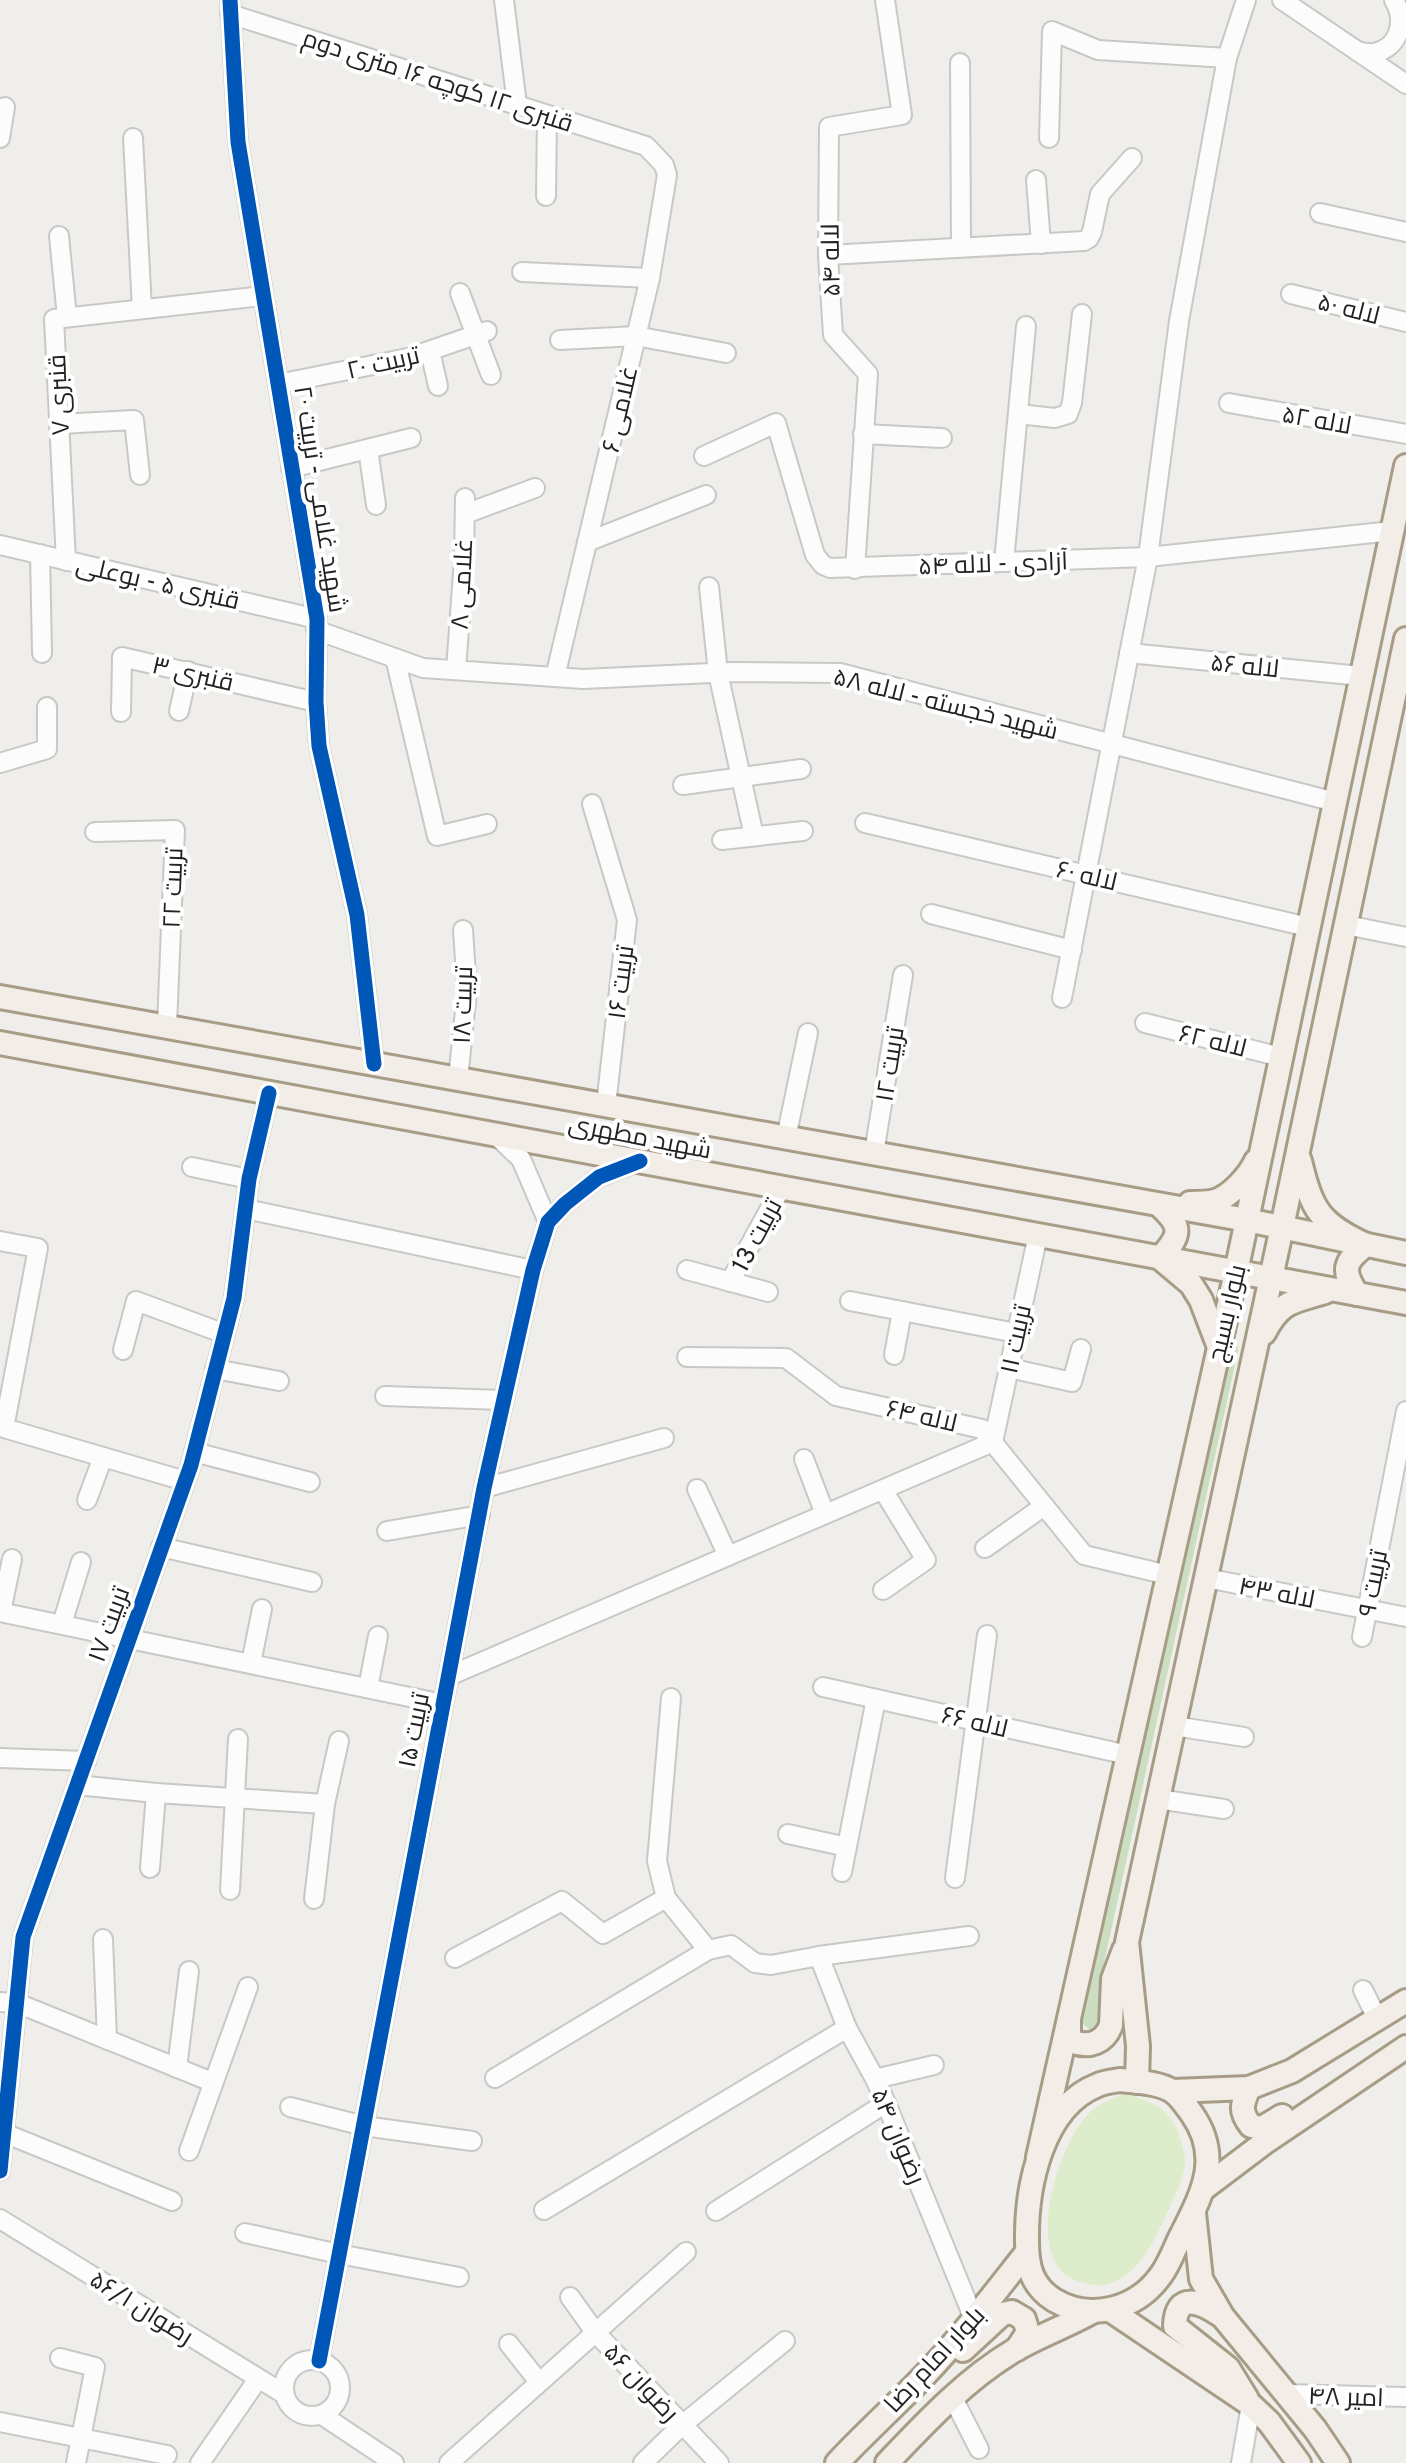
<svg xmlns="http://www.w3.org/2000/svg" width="1406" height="2463" viewBox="0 0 1406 2463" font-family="Overpass,Cairo,sans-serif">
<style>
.grass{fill:#ddeccb}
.forest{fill:#cbdec1}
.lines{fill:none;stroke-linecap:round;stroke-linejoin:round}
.minor-casing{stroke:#c9c8c7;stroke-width:22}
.major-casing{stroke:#a79c86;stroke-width:28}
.minor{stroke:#fdfcfc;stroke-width:18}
.major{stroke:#f3ede7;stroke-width:22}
.cycleway-casing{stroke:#fff;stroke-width:21}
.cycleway{stroke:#0057b8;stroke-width:15}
.labels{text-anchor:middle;stroke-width:8;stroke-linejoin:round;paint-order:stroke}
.street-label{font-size:25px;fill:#222;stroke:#fff}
</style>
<rect width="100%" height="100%" fill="#f0eeeb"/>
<path class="grass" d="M1124,2094C1156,2101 1175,2113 1182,2145C1183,2150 1185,2155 1185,2160C1186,2176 1174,2196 1168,2211C1153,2244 1130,2296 1084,2283C1073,2280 1066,2277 1059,2268C1032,2232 1059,2149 1085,2118C1095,2105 1109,2100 1124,2094Z"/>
<path class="forest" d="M1230,1343L1238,1347V1351L1102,1972L1101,2023L1091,2031L1082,2023L1083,2017L1224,1350Z"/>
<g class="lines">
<defs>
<g id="minor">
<path d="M230,0L238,142L317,619L316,702L319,746L357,915L374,1064"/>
<path d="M504,0L517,105"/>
<path d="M1282,0L1406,84"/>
<path d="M230,14L646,146L664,165L667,175L650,278L555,677"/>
<path d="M1357,51C1362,52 1368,54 1374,53C1400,48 1406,20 1394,0"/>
<path d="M960,63L961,247"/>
<path d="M0,138L5,107"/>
<path d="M133,138L142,309"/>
<path d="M1049,138L1052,31L1098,50L1227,58"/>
<path d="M1036,180L1041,244"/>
<path d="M546,196L547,115"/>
<path d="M1320,213L1406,232"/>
<path d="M59,236L67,317"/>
<path d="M828,255L1084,241L1089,238L1092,232L1100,194L1132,158"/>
<path d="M522,272L650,278"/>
<path d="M460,293L491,375"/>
<path d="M1291,294L1406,322"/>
<path d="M560,340L636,336L726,353"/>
<path d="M430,351L438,386"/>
<path d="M278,384L408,358L487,331"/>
<path d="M1229,403L1406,434"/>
<path d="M1018,414L1055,418L1068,414L1072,403L1082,314"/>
<path d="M59,424L134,420L140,475"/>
<path d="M863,434L942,438"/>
<path d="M368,449L376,505"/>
<path d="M704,456L776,423L815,555L823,565L830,568L1148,557L1392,531"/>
<path d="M291,468L411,438"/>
<path d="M465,514L535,488"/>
<path d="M587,542L706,495"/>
<path d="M0,545L317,619"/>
<path d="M40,554L42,653"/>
<path d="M66,561L54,319L263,296"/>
<path d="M1004,562L1026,326"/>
<path d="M855,569L868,374L833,335L828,255L829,127L902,115L885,0"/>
<path d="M709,587L718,673L754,836"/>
<path d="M316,630L423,668L583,679L733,672L840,673L1335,802"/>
<path d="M1129,653L1361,676"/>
<path d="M395,658L437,836L487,824"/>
<path d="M456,670L464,558L465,498"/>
<path d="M179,711L188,671"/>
<path d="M121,712L122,657L316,702"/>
<path d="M0,763L47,749V707"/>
<path d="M683,785L801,769"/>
<path d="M592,804L627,920L606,1105"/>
<path d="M865,823L1308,927"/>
<path d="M95,832L175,830L167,1026"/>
<path d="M722,840L803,831"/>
<path d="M931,914L1072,950"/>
<path d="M1346,925L1406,937"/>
<path d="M1062,998L1148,557L1179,321L1227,58L1246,0"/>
<path d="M1145,1023L1281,1057"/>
<path d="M458,1079L467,991L463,930"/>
<path d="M496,1135L521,1159L548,1222"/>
<path d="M786,1138L808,1033"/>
<path d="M874,1153L903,975"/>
<path d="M192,1167L249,1179"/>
<path d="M246,1209L533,1270"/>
<path d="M0,1241L38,1248L4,1428L185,1481"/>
<path d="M687,1270L768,1292"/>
<path d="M730,1282L781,1188"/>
<path d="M850,1301L1016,1333"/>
<path d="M123,1350L136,1301L225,1334"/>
<path d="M894,1355L902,1311"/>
<path d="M687,1357L786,1358L836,1396L982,1429L1084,1555L1168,1575"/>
<path d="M1009,1368L1072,1382L1081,1349"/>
<path d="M215,1369L279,1381"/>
<path d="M385,1396L503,1400"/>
<path d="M194,1452L310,1482"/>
<path d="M804,1459L825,1514"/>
<path d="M484,1488L664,1438"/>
<path d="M697,1489L728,1556"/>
<path d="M883,1490L926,1560L883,1590"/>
<path d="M87,1500L103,1457"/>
<path d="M387,1531L480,1515"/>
<path d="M161,1547L312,1582"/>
<path d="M985,1548L1044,1506"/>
<path d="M1206,1578L1406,1617"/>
<path d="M0,1612L443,1704"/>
<path d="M1,1612L12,1559"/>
<path d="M62,1624L81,1562"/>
<path d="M1362,1637L1406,1411"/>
<path d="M251,1663L262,1609"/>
<path d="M449,1676L993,1442L1038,1235"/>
<path d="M823,1687L1128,1755"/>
<path d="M368,1688L378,1636"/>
<path d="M1174,1726L1244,1737"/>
<path d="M0,1758L86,1761"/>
<path d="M77,1785L156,1793L325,1804"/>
<path d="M1158,1799L1224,1809"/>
<path d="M788,1834L847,1847"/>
<path d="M150,1868L156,1793"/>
<path d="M842,1872L876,1699"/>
<path d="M955,1878L987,1635"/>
<path d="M230,1890L238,1739"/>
<path d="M666,1898L657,1861L671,1698"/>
<path d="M314,1899L325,1804L339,1741"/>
<path d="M103,1939L107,2040"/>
<path d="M819,1956L847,2028L875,2079L886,2103L974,2319"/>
<path d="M455,1958L562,1901L603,1934L666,1898L708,1950"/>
<path d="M1363,1990L1377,2018"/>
<path d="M0,2002L17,2003L212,2082"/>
<path d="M177,2068L189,1971"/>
<path d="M495,2078L708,1950L731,1945L755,1963L771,1965L819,1956L969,1936"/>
<path d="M875,2079L934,2065"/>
<path d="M290,2107L364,2126L472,2141"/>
<path d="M4,2133L172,2201"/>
<path d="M189,2151L248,1987"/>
<path d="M0,2171L23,1937L191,1465L234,1298L249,1179L269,1093"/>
<path d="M544,2210L847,2028"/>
<path d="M716,2211L886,2103"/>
<path d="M0,2219L284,2394"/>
<path d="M245,2233L339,2254L459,2277"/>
<path d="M570,2297L595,2332L719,2463"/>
<path d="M509,2344L539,2382"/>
<path d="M60,2358L95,2367L76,2463"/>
<circle cx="312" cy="2388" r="28"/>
<path d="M319,2361L484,1488L533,1270L548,1222L565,1204L599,1177L640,1161"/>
<path d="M1286,2394L1406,2397"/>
<path d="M953,2398L979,2449"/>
<path d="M322,2415L394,2463"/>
<path d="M0,2422L167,2455"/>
<path d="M200,2463L258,2379"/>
<path d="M449,2463L686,2252"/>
<path d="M643,2463L682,2425L785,2341"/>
<path d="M1241,2463L1251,2405"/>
</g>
<g id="major">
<path d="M0,997L1247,1220L1406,1253"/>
<path d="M0,1043L1406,1303"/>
<path d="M1300,1161C1312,1210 1319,1223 1366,1245C1343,1262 1342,1271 1357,1294"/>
<path d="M1190,1203C1198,1203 1207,1203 1215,1201C1231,1196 1249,1176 1256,1161"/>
<path d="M1159,1205C1183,1227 1181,1235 1160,1258L1191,1284L1201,1300L1219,1347"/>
<path d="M1264,1333C1281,1300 1293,1302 1325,1292"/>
<path d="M1069,2020V2034L1073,2042C1090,2048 1105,2042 1111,2025L1113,1979L1124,1950"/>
<path d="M1120,2080C1136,2082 1157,2082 1172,2091C1180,2096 1186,2106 1192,2114C1222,2157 1203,2192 1182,2234C1175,2247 1170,2263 1161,2275C1137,2309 1091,2322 1054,2300C1032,2286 1027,2267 1027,2242C1026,2189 1041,2107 1098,2085C1104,2082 1113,2081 1120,2080Z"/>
<path d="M1137,2082L1138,2046L1127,1942L1282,1227L1406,639"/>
<path d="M1249,2088C1242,2104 1239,2111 1251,2126L1262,2128L1282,2116"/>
<path d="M1173,2091L1249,2088L1292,2071L1406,2001"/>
<path d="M1038,2157L1236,1272L1406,466"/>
<path d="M1203,2189L1264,2143L1406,2047"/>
<path d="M1194,2213L1201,2279L1223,2317L1315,2429L1338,2463"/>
<path d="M1110,2310L1251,2405L1269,2422L1299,2463"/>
<path d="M1220,2315C1201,2302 1176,2291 1175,2326L1228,2368L1247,2399"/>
<path d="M963,2350L1002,2314L1012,2312L1024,2319L1028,2332L1017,2349"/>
<path d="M837,2463C864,2434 893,2408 921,2379C959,2340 993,2295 1027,2252"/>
<path d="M887,2463C926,2422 966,2379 1015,2350C1039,2336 1067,2326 1092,2312"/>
</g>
</defs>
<use href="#minor" class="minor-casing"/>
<use href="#major" class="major-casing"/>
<use href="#minor" class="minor"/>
<use href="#major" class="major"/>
<defs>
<g id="cycleway">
<path d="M230,0L238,142L317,619L316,702L319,746L357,915L374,1064"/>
<path d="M0,2171L23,1937L191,1465L234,1298L249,1179L269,1093"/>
<path d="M319,2361L484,1488L533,1270L548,1222L565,1204L599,1177L640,1161"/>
</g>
</defs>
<use href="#cycleway" class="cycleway-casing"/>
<use href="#cycleway" class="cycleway"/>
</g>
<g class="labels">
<g class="street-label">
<text transform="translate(438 80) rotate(18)" y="9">قنبری ۱۲ کوچه ۱۶ متری دوم</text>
<text transform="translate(830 260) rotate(-91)" y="9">لاله ۵۴</text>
<text transform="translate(1349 308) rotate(14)" y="9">لاله ۵۰</text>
<text transform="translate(383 362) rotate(-13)" y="9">تربیت ۲۰</text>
<text transform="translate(58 395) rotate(-93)" y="9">قنبری ۷</text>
<text transform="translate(619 409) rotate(-77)" y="9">غلامی ۶</text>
<text transform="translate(1317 419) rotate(10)" y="9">لاله ۵۲</text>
<text transform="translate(321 499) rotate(81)" y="9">شهید غلامی - تربیت ۲۰</text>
<text transform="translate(993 563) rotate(-2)" y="9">آزادی - لاله ۵۴</text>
<text transform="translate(158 582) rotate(13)" y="9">قنبری ۵ - بوعلی</text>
<text transform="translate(461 584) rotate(-87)" y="9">غلامی ۸</text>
<text transform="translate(1245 665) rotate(6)" y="9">لاله ۵۶</text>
<text transform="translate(193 673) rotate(13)" y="9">قنبری ۳</text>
<text transform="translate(946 703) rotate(14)" y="9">شهید خجسته - لاله ۵۸</text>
<text transform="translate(1087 875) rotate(13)" y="9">لاله ۶۰</text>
<text transform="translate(172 888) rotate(-88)" y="9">تربیت ۲۲</text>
<text transform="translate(620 982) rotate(-83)" y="9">تربیت ۱۶</text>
<text transform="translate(462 1005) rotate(-88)" y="9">تربیت ۱۸</text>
<text transform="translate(1213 1040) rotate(14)" y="9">لاله ۶۲</text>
<text transform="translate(889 1064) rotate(-81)" y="9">تربیت ۱۲</text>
<text transform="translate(640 1136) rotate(11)" y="9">شهید مطهری</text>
<text transform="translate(756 1235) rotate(-62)" y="9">تربیت 13</text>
<text transform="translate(1226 1313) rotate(-77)" y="9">بلوار بسیج</text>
<text transform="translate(1015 1339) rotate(-78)" y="9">تربیت ۱۱</text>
<text transform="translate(922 1415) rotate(13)" y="9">لاله ۶۴</text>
<text transform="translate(1372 1583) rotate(-79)" y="9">تربیت ۹</text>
<text transform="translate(1277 1592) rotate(11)" y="9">لاله ۴۳</text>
<text transform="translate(108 1624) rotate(-70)" y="9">تربیت ۱۷</text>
<text transform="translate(975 1721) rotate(13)" y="9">لاله ۶۶</text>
<text transform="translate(413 1730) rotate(-79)" y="9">تربیت ۱۵</text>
<text transform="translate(899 2136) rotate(67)" y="9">رضوان ۵۴</text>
<text transform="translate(142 2307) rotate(32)" y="9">رضوان ۵۶/۱</text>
<text transform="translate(934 2359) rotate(-47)" y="9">بلوار امام رضا</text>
<text transform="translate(642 2382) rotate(47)" y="9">رضوان ۵۶</text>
<text transform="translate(1346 2396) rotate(2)" y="9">امیر ۴۸</text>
</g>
</g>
</svg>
